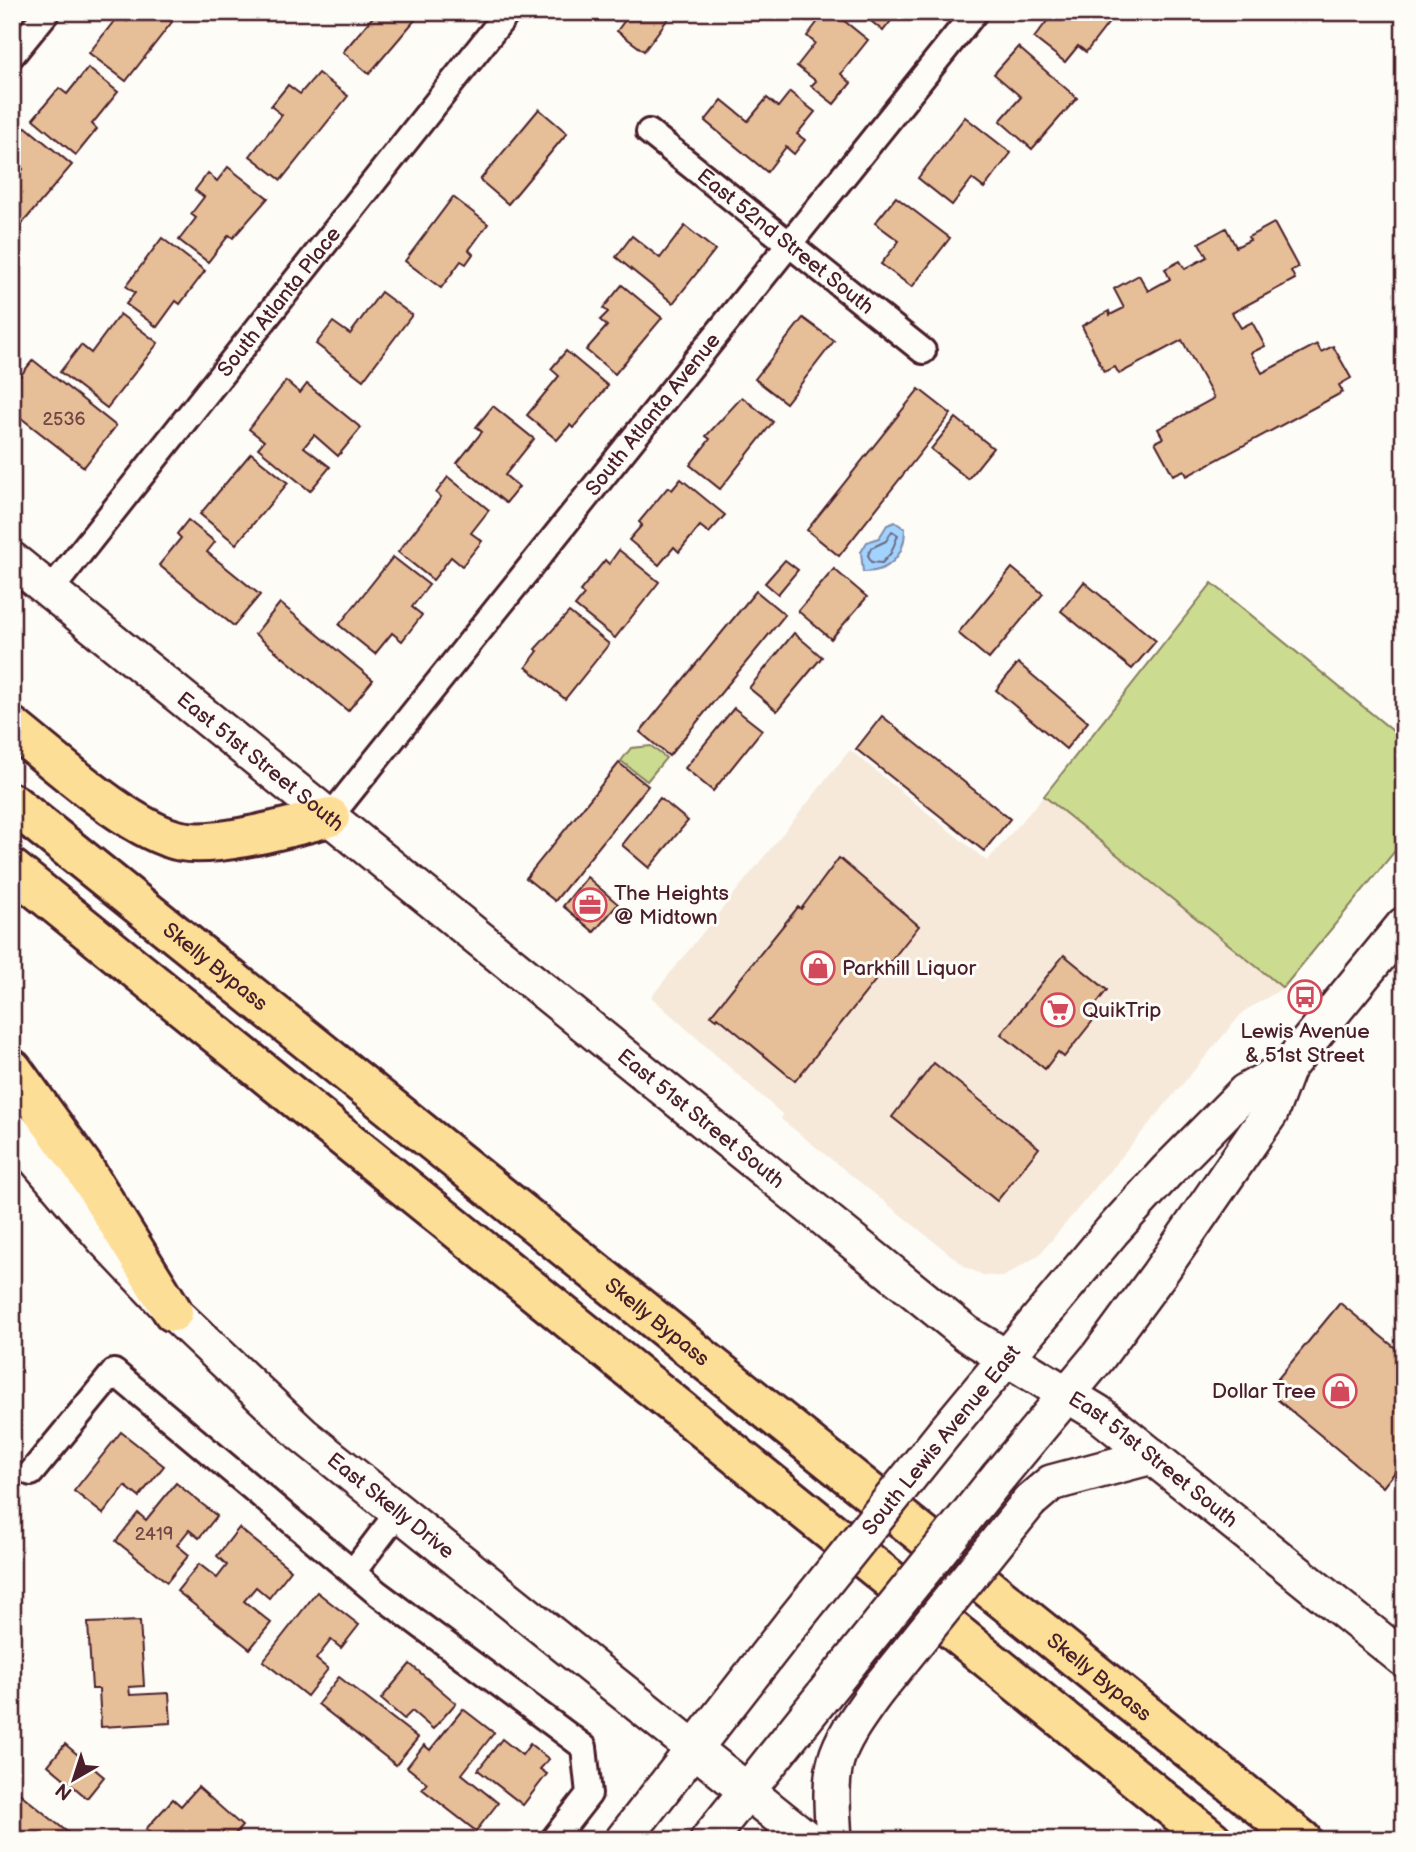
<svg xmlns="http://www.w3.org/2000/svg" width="1416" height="1852" viewBox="0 0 1416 1852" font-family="'Balsamiq Sans',sans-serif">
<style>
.built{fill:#f6e9da}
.green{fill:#cbdc91;stroke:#8a7e5e;stroke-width:2}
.water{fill:#a1d3fe;stroke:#7e8baa;stroke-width:2}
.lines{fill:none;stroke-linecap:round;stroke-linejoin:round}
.shore{stroke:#6d677f;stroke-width:2}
.building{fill:#e6be97;stroke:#4a1f2b;stroke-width:2}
.minor-casing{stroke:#4a1f2b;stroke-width:30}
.secondary-casing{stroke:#4a1f2b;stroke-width:40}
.motorway-casing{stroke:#4a1f2b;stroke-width:44}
.minor{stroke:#fdfcf7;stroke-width:24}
.secondary{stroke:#fdfcf7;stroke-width:35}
.motorway{stroke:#fdde96;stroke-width:38}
.secondary-bridge-casing{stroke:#4a1f2b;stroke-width:40;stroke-linecap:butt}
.secondary-bridge{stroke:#fdfcf7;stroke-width:35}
.labels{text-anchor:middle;stroke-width:6;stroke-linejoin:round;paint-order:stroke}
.number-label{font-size:18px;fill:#714746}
.street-label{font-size:21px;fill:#4a1f2b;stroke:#fdfcf7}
.poi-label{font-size:21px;fill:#4a1f2b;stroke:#fdfcf7;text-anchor:start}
</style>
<rect width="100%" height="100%" fill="#fdfcf7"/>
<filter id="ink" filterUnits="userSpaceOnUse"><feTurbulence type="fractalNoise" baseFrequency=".0143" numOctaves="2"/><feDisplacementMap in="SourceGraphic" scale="14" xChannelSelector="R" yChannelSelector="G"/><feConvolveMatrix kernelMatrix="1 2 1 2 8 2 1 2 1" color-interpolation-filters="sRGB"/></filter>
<g filter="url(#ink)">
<path class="built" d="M850,750L987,861L1044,796L1283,988L1243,1012L1039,1255L1003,1277L983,1275L967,1268L781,1119L783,1115L651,997Z"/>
<g class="green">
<path d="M1212,583L1404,740V840L1283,988L1044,796Z"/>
<path d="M651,746L666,758L647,781L621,761L631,748Z"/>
</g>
<path class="water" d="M895,522L905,529C905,556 888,573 863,572L861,552L867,542L879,538L887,525Z"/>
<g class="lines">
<path class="shore" d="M892,531L898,535L891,553L882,563L871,562L868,555L871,548L886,541Z"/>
</g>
<g class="building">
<path d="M133,12H159L172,22L126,81L89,53L119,15L127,21Z"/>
<path d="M377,12L421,13L369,74L343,52Z"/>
<path d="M631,12H673L644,51L617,31Z"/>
<path d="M825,12H833L868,40L841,74L851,83L834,104L811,86L816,81L797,66L815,43L807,36Z"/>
<path d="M860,12H898L883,31Z"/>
<path d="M1054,12H1117L1086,52L1078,46L1065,62L1034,38Z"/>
<path d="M1018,47L1077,98L1032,149L1000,121L1021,97L994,74Z"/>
<path d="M88,68L118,92L92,124L97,129L76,155L33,119L59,88L67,94Z"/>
<path d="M318,73L348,96L281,180L250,156L282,115L271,106L288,85L300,94Z"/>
<path d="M790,92L815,112L797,134L805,140L794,154L786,147L767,172L705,121L722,100L748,121L767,98L778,107Z"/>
<path d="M539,109L567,133L508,204L480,180Z"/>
<path d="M965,117L1011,153L984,188L972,179L952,205L918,178Z"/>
<path d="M26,127L72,165L21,225L12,218V182L23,169L12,159V143Z"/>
<path d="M228,167L268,198L233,238L229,235L208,262L179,240L196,218L191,214L204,197L195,190L208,173L217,181Z"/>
<path d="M453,197L488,224L469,250L473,254L466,264L461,261L441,288L405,261Z"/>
<path d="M896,197L950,238L912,287L881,264L899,241L875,223Z"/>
<path d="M1274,223L1298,267L1291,271L1295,279L1232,313L1241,328L1252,322L1265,346L1251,353L1262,373L1317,344L1321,352L1333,346L1351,378L1339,385L1343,392L1187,476L1184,470L1173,475L1155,442L1163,438L1158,429L1214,398L1182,340L1119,374L1115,367L1104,372L1082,326L1109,311L1110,315L1124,308L1114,289L1139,275L1148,291L1170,279L1165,269L1180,261L1185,269L1207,257L1199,243L1226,228L1236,247L1250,240L1248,237Z"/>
<path d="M685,226L715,250L673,303L616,257L632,236L660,258Z"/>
<path d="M162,238L205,271L180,304L176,301L157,327L126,304L135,293L126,286Z"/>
<path d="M622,285L662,318L615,374L586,350L607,326L600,320L608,312L603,308Z"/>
<path d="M381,292L412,315L363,380L316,344L333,322L350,334Z"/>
<path d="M120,314L158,343L107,408L60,372L81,345L91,353Z"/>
<path d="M803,318L834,341L786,403L755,379Z"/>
<path d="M566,351L608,386L573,428L570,425L557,440L527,415L559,376L551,369Z"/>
<path d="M33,360L116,426L84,467L12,411V386Z"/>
<path d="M286,381L300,393L307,384L361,428L338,456L314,435L304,447L330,467L310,491L258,448L264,441L249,429Z"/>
<path d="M919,389L951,414L839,556L807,530Z"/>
<path d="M742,397L773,422L720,489L690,465L710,439L706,436Z"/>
<path d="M493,406L534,439L505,475L519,487L506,503L457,463L482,432L476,427Z"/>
<path d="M956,418L993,448L968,479L931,449Z"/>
<path d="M251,453L288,483L236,544L200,514Z"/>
<path d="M448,477L489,510L471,533L482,541L462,566L451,557L433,580L398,552L441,497L436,493Z"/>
<path d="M681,479L725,515L709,533L700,526L679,552L674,547L659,565L629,540L642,525L639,522L668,487L672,490Z"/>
<path d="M188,520L215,542L207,552L260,595L234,626L159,565L181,538L177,534Z"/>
<path d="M619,550L659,582L615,638L575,606L584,595L580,591L605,560L609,564Z"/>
<path d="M393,557L429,585L412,607L422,615L402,641L392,633L375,654L339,625Z"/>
<path d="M785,560L798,570L778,594L765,583Z"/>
<path d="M1012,568L1043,594L989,659L958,633Z"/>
<path d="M834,569L867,597L831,639L798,611Z"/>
<path d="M1084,582L1156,641L1132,669L1061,611Z"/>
<path d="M756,591L785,615L669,756L640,732Z"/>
<path d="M280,603L373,680L348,711L255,634Z"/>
<path d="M569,612L609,644L565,699L526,667L538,651L535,649Z"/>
<path d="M794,633L822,657L777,711L749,688Z"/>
<path d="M1018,663L1088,722L1066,749L996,690Z"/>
<path d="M734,708L762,730L713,791L685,768Z"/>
<path d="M882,716L1010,819L984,851L856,749Z"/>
<path d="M619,763L648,786L555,901L526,878Z"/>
<path d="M660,798L688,821L649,868L622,845Z"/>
<path d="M839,858L919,926L795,1081L718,1017L717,1019L711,1015L798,907L801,909Z"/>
<path d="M587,877L618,904L594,932L563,906Z"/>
<path d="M1064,955L1107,990L1093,1008L1099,1013L1064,1057L1058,1052L1045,1069L1001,1034Z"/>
<path d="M934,1063L1039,1148L997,1201L892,1117Z"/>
<path d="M1340,1303L1404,1355V1461L1383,1487L1278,1400L1276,1381Z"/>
<path d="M121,1432L164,1466L139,1497L125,1486L103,1514L74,1491Z"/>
<path d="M176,1483L217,1516L199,1538L189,1530L177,1545L189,1555L167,1582L116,1541L138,1513L146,1520Z"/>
<path d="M239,1528L291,1570L269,1598L256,1587L244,1601L271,1623L250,1649L177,1591L199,1564L217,1578L227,1565L217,1556Z"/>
<path d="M317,1592L359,1625L341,1648L331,1640L316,1659L328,1669L307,1696L263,1661Z"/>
<path d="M140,1621L144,1686L129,1687L130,1695L169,1693L171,1723L101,1727L99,1689H92L88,1623Z"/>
<path d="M410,1664L456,1703L433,1729L412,1711L404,1719L381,1699Z"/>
<path d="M339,1677L418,1738L396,1765L318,1704Z"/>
<path d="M463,1709L494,1733L462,1774L498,1803L476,1831L422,1789L427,1783L407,1767L424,1745L430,1750Z"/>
<path d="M502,1739L522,1755L530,1744L549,1759L540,1769L547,1774L523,1805L478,1770Z"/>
<path d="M65,1744L104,1777L87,1798L48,1765Z"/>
<path d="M12,1787L77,1840H12Z"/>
<path d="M198,1787L242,1826L230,1840H158L146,1829L173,1799L181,1806Z"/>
</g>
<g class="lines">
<defs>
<g id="minor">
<path d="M12,55L47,12"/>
<path id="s1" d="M649,132L923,351"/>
<path id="s2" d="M50,591L508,12"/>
<path id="s3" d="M330,817L975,12"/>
<path d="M31,1473L114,1372L376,1592L584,1747L589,1794L553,1840"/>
<path d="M353,1572L399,1511"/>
</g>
<g id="secondary">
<path id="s4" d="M12,560L967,1334L1098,1413L1404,1659"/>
<path id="s5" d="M12,1131L104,1239L173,1312L303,1435L808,1840"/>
<path d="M945,1432L1112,1231L1167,1171L1245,1092L1287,1068"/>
<path d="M999,1476L1098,1357L1159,1274L1270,1113L1287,1068L1404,925"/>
<path d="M1030,1501L1051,1483L1152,1456"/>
<path d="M623,1840L792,1623"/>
<path d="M708,1840L845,1668"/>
<path d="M834,1840C829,1763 830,1755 876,1692"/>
</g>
<g id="motorway">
<path d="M12,727C54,760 130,831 181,841C218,848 293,826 330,817"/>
<path id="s6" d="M12,803L1302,1840"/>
<path d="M12,869L1212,1840"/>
<path d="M12,1069L83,1167L173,1312"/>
</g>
</defs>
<use href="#minor" class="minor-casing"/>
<use href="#secondary" class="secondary-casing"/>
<use href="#motorway" class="motorway-casing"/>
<use href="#minor" class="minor"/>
<use href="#secondary" class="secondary"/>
<use href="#motorway" class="motorway"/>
<defs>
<g id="secondary-bridge">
<path d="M792,1623L945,1432"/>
<path d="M845,1668L999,1476"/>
<path d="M876,1692L1030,1501"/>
</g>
</defs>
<use href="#secondary-bridge" class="secondary-bridge-casing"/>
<use href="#secondary-bridge" class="secondary-bridge"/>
</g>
</g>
<defs>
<symbol id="office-ring" viewBox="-11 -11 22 22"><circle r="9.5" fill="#fdfcf7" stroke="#d1495b" stroke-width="1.5"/><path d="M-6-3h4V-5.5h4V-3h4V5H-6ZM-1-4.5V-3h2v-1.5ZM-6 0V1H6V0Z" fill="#d1495b"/></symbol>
<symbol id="shop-ring" viewBox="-11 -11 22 22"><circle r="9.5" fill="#fdfcf7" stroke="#d1495b" stroke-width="1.5"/><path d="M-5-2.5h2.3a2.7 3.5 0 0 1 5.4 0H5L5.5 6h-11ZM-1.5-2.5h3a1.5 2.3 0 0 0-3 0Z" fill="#d1495b"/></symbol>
<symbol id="bus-ring" viewBox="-11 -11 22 22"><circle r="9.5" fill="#fdfcf7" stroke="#d1495b" stroke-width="1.5"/><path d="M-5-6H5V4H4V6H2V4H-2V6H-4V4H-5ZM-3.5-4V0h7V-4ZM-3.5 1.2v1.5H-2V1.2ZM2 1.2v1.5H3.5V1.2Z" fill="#d1495b"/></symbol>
<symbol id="supermarket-ring" viewBox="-11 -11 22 22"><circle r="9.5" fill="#fdfcf7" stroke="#d1495b" stroke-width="1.5"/><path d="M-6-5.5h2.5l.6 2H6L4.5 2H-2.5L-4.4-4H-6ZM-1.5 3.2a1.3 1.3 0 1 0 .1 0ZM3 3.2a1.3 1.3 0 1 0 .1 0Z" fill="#d1495b"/></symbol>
</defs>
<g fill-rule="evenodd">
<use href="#office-ring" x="571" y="886" width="38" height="38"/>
<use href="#shop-ring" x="799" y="949" width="38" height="38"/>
<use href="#bus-ring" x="1286" y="978" width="38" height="38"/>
<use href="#supermarket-ring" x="1039" y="991" width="38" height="38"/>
<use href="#shop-ring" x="1321" y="1372" width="38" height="38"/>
</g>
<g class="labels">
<g class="number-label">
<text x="64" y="425">2536</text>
<text x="154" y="1540">2419</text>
</g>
<g class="street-label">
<text dy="7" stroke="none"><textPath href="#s1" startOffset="175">East 52nd Street South</textPath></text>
<text dy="7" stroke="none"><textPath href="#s2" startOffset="369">South Atlanta Place</textPath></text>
<text dy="7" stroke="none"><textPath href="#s3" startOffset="516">South Atlanta Avenue</textPath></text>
<text dy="7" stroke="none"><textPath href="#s4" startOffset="320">East 51st Street South</textPath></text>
<text dy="7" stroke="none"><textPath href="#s6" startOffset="261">Skelly Bypass</textPath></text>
<text dy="7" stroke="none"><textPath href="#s4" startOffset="887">East 51st Street South</textPath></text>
<text dy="7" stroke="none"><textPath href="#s6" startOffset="828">Skelly Bypass</textPath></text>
<text transform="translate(941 1440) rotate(-51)" y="7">South Lewis Avenue East</text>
<text dy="7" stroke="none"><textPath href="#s4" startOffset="1454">East 51st Street South</textPath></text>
<text dy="7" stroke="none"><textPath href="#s5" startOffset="534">East Skelly Drive</textPath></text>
<text dy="7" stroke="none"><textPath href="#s6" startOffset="1395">Skelly Bypass</textPath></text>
</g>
<g class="poi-label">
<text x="614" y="900">The Heights<tspan x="614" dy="24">@ Midtown</tspan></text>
<text x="842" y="975">Parkhill Liquor</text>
<text x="1082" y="1017">QuikTrip</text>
<text x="1305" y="1038" text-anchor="middle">Lewis Avenue<tspan x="1305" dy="24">&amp; 51st Street</tspan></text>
<text x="1316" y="1398" text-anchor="end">Dollar Tree</text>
</g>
</g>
<rect width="1416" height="1852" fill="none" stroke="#fdfcf7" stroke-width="42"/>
<rect x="21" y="21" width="1374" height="1810" fill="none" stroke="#4a1f2b" stroke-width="2.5" filter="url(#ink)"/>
<g transform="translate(74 1779) rotate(219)" stroke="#fdfcf7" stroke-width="5" paint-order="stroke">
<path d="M0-5L12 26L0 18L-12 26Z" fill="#4a1f2b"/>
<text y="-10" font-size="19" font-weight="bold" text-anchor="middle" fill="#4a1f2b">N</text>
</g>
</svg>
